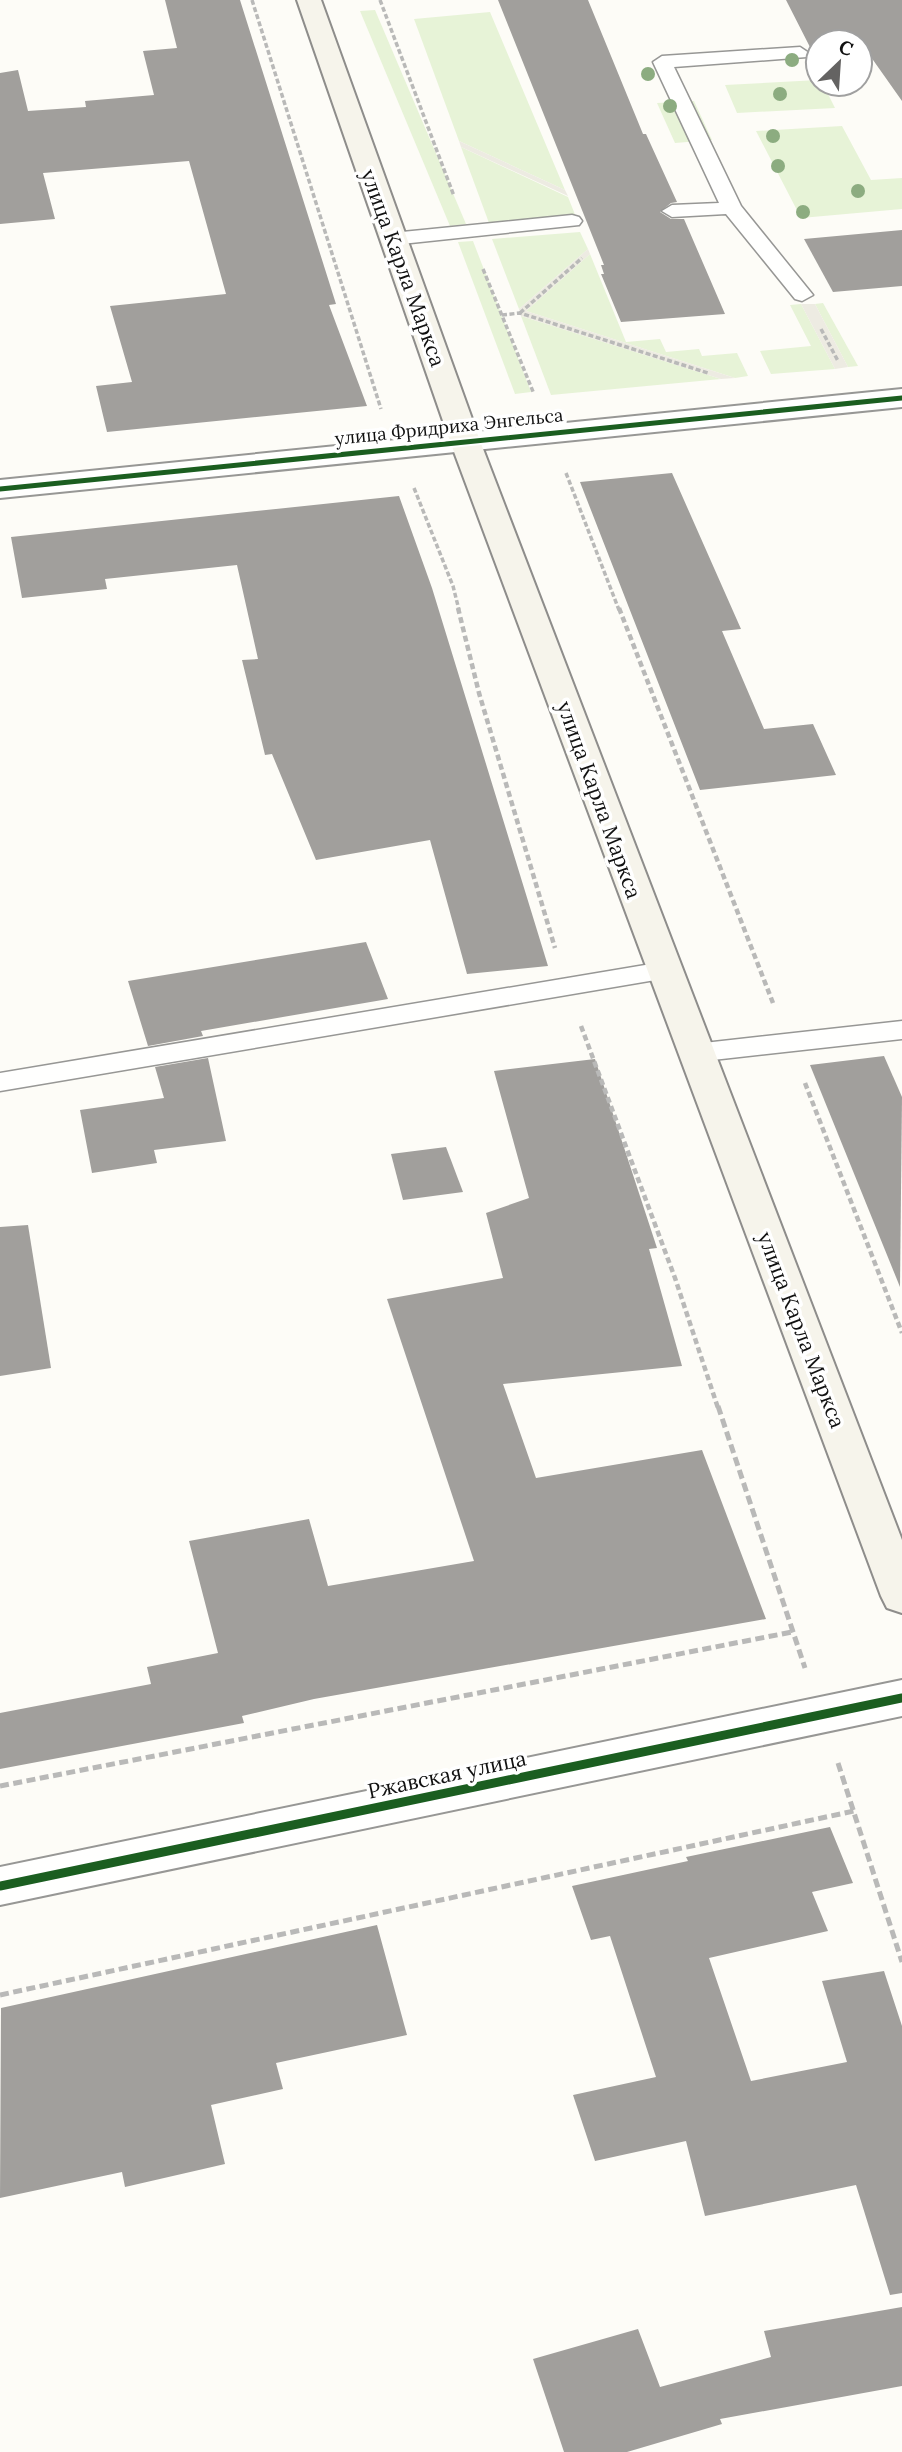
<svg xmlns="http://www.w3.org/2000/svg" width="902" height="2452" viewBox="0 0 902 2452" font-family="Lora,serif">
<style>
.green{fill:#e7f3d7}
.plaza{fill:#edebe2}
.building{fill:#a19f9c}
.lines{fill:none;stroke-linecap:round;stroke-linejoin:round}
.lane-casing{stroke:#979795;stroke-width:3}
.street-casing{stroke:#979795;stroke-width:4}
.secondary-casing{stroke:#8e8d8b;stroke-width:4}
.path-far2{stroke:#b9b9b8;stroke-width:3.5;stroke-dasharray:5 2.5;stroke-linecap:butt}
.path-far1{stroke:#b9b9b8;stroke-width:4.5;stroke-dasharray:6 3.5;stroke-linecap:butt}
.path{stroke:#b9b9b8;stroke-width:5;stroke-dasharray:9 4.5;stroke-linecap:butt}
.lane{fill:#fffffe;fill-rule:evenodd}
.street{fill:#fffffe;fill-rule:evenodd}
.secondary{fill:#f6f4eb;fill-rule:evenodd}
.cycleway-far1-casing{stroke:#fff;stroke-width:9}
.cycleway-casing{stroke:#fff;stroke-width:13}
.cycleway-far1{stroke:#1b5e20;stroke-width:5}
.cycleway{stroke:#1b5e20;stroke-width:9}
.tree{fill:#8cac80}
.labels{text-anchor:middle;stroke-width:7;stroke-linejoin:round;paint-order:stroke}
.far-street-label{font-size:18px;fill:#111;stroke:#fff}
.street-label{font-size:21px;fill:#111;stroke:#fff}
</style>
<rect width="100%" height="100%" fill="#fdfcf7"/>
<g class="green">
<path d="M375,10L466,224L450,226L360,11Z"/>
<path d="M490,12L565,190L459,141L414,19Z"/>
<path d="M818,80V84H823L835,108L737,113L725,85Z"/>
<path d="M694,101L712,140L675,143L657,103Z"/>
<path d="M842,126L871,180L902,178V209L801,218L756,131Z"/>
<path d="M461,147L568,197L576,217L489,223Z"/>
<path d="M580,232L588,249L519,309L492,239Z"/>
<path d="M473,241L531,392L515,394L458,242Z"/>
<path d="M590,254L626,342L660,339L666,352L699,349L702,356L737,353L748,376L735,378L526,311Z"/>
<path d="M823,303L858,366L848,367L815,304Z"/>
<path d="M801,304L835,369L771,374L760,351L811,346L790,305Z"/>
<path d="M521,316L721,379L551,395Z"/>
</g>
<g class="plaza">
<path d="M459,141L565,190L568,196L461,147Z"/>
<path d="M588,249L590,254L526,311L735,378L721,379L521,316L519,309Z"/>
<path d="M801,304H815L848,367L835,369Z"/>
</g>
<g class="building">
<path d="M165,0H240L336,304L329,305L367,406L107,432L96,386L132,382L110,306L226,294L189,161L43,173L55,219L0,224V73L18,70L28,111L86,107L85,101L154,95L143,51L177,48Z"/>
<path d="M498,0H588L643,134H646L677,202L671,203L660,212L671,219H684L725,314L621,322L601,274H604L601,265H604Z"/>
<path d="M786,0H902V101L866,50H860V42H818V53H813Z"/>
<path d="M902,230V286L833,292L804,239Z"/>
<path d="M672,473L741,629L722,631L764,729L813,724L836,775L700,790L580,482Z"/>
<path d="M399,496L432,588L548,966L467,974L430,840L316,860L272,754L265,755L242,660L258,659L237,565L105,579L107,589L22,598L11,537Z"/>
<path d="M366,942L388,999L201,1031L203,1036L148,1046L128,981Z"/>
<path d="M884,1056L902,1097L900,1287L810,1065Z"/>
<path d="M208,1058L226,1141L154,1150L157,1163L92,1173L80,1110L164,1098L155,1067Z"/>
<path d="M595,1059L657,1248L649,1249L682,1366L503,1384L536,1478L702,1450L766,1619L314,1699L242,1716L244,1723L0,1769V1713L151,1684L147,1667L218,1653L189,1541L309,1519L328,1586L474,1561L387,1299L503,1278L486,1213L529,1198L494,1071Z"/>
<path d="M446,1147L463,1192L403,1200L391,1154Z"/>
<path d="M28,1225L51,1368L0,1376V1227Z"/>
<path d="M830,1827L853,1883L812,1892L828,1931L709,1958L751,2081L847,2062L822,1981L884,1971L902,2026V2293L890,2295L856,2185L705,2216L686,2141L595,2161L573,2095L656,2077L610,1936L591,1940L572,1886L688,1861L686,1857Z"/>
<path d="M377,1925L407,2035L276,2063L283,2089L211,2105L225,2164L125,2187L122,2172L0,2198L1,2008Z"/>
<path d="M902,2307V2386L720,2419L722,2424L627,2452H564L533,2359L638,2329L660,2387L771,2357L764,2331Z"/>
</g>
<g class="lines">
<defs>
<g id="lane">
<path d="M800,47L809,53L807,57L674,67L741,206L813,295L802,301L795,299L726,214L672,217L662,211L672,205L719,203L653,62L662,56Z"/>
<path d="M572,215L579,217L582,221L579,225L392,245L382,239L392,233Z"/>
<path d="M663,962L673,965L677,971L673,977L0,1091V1073Z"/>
<path d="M902,1021V1039L695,1062L685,1060L681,1053L685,1046L695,1044Z"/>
</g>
<g id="street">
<path d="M902,389V407L0,498V480Z"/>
<path d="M902,1680V1716L0,1905V1867Z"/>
</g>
<path id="secondary" d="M297,0H321L480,441L902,1540V1613L887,1608L881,1596L450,441Z"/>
</defs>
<use href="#lane" class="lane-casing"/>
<use href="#street" class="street-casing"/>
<use href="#secondary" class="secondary-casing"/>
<g class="path-far2">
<path d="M252,0L381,409"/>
<path d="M380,0L454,196"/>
<path d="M483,269L534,394"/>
<path d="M520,313L582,258"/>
<path d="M502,315L520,313L708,373"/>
<path d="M821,329L838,361"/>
<path d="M566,473L619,610"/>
<path d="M414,488L453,586L459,610"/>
</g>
<g class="path-far1">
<path d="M458,608L479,693L555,948"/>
<path d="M619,608L773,1003"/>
<path d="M581,1026L675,1278L718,1408"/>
<path d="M805,1083L902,1333"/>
</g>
<g class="path">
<path d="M718,1406L805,1668"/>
<path d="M838,1763L902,1962"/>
<path d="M0,1786L792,1632"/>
<path d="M0,1995L854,1811"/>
</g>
<use href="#lane" class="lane"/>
<use href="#street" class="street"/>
<use href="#secondary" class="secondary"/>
<defs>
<path id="cycleway-far1" d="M0,489L902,398"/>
<path id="cycleway" d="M0,1886L902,1698"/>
</defs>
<use href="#cycleway-far1" class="cycleway-far1-casing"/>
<use href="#cycleway" class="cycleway-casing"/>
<use href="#cycleway-far1" class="cycleway-far1"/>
<use href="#cycleway" class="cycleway"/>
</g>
<g class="tree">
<circle cx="792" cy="60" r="7"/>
<circle cx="648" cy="74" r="7"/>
<circle cx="780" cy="94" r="7"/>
<circle cx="670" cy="106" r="7"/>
<circle cx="773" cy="136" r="7"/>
<circle cx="778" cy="166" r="7"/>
<circle cx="858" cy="191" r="7"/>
<circle cx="803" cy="212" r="7"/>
</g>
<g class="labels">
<g class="far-street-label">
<text transform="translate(449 427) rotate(-6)" y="6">улица Фридриха Энгельса</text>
</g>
<g class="street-label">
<text transform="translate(403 268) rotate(70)" y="7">улица Карла Маркса</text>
<text transform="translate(599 800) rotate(70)" y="7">улица Карла Маркса</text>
<text transform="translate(801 1330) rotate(69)" y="7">улица Карла Маркса</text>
<text transform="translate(447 1775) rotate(-12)" y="7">Ржавская улица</text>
</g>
</g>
<g transform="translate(839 63) rotate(25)"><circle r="33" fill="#ffffff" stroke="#a0a0a0" stroke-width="2"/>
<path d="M0-5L12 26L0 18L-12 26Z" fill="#646362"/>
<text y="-10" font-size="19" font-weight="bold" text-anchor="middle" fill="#111111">С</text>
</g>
</svg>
